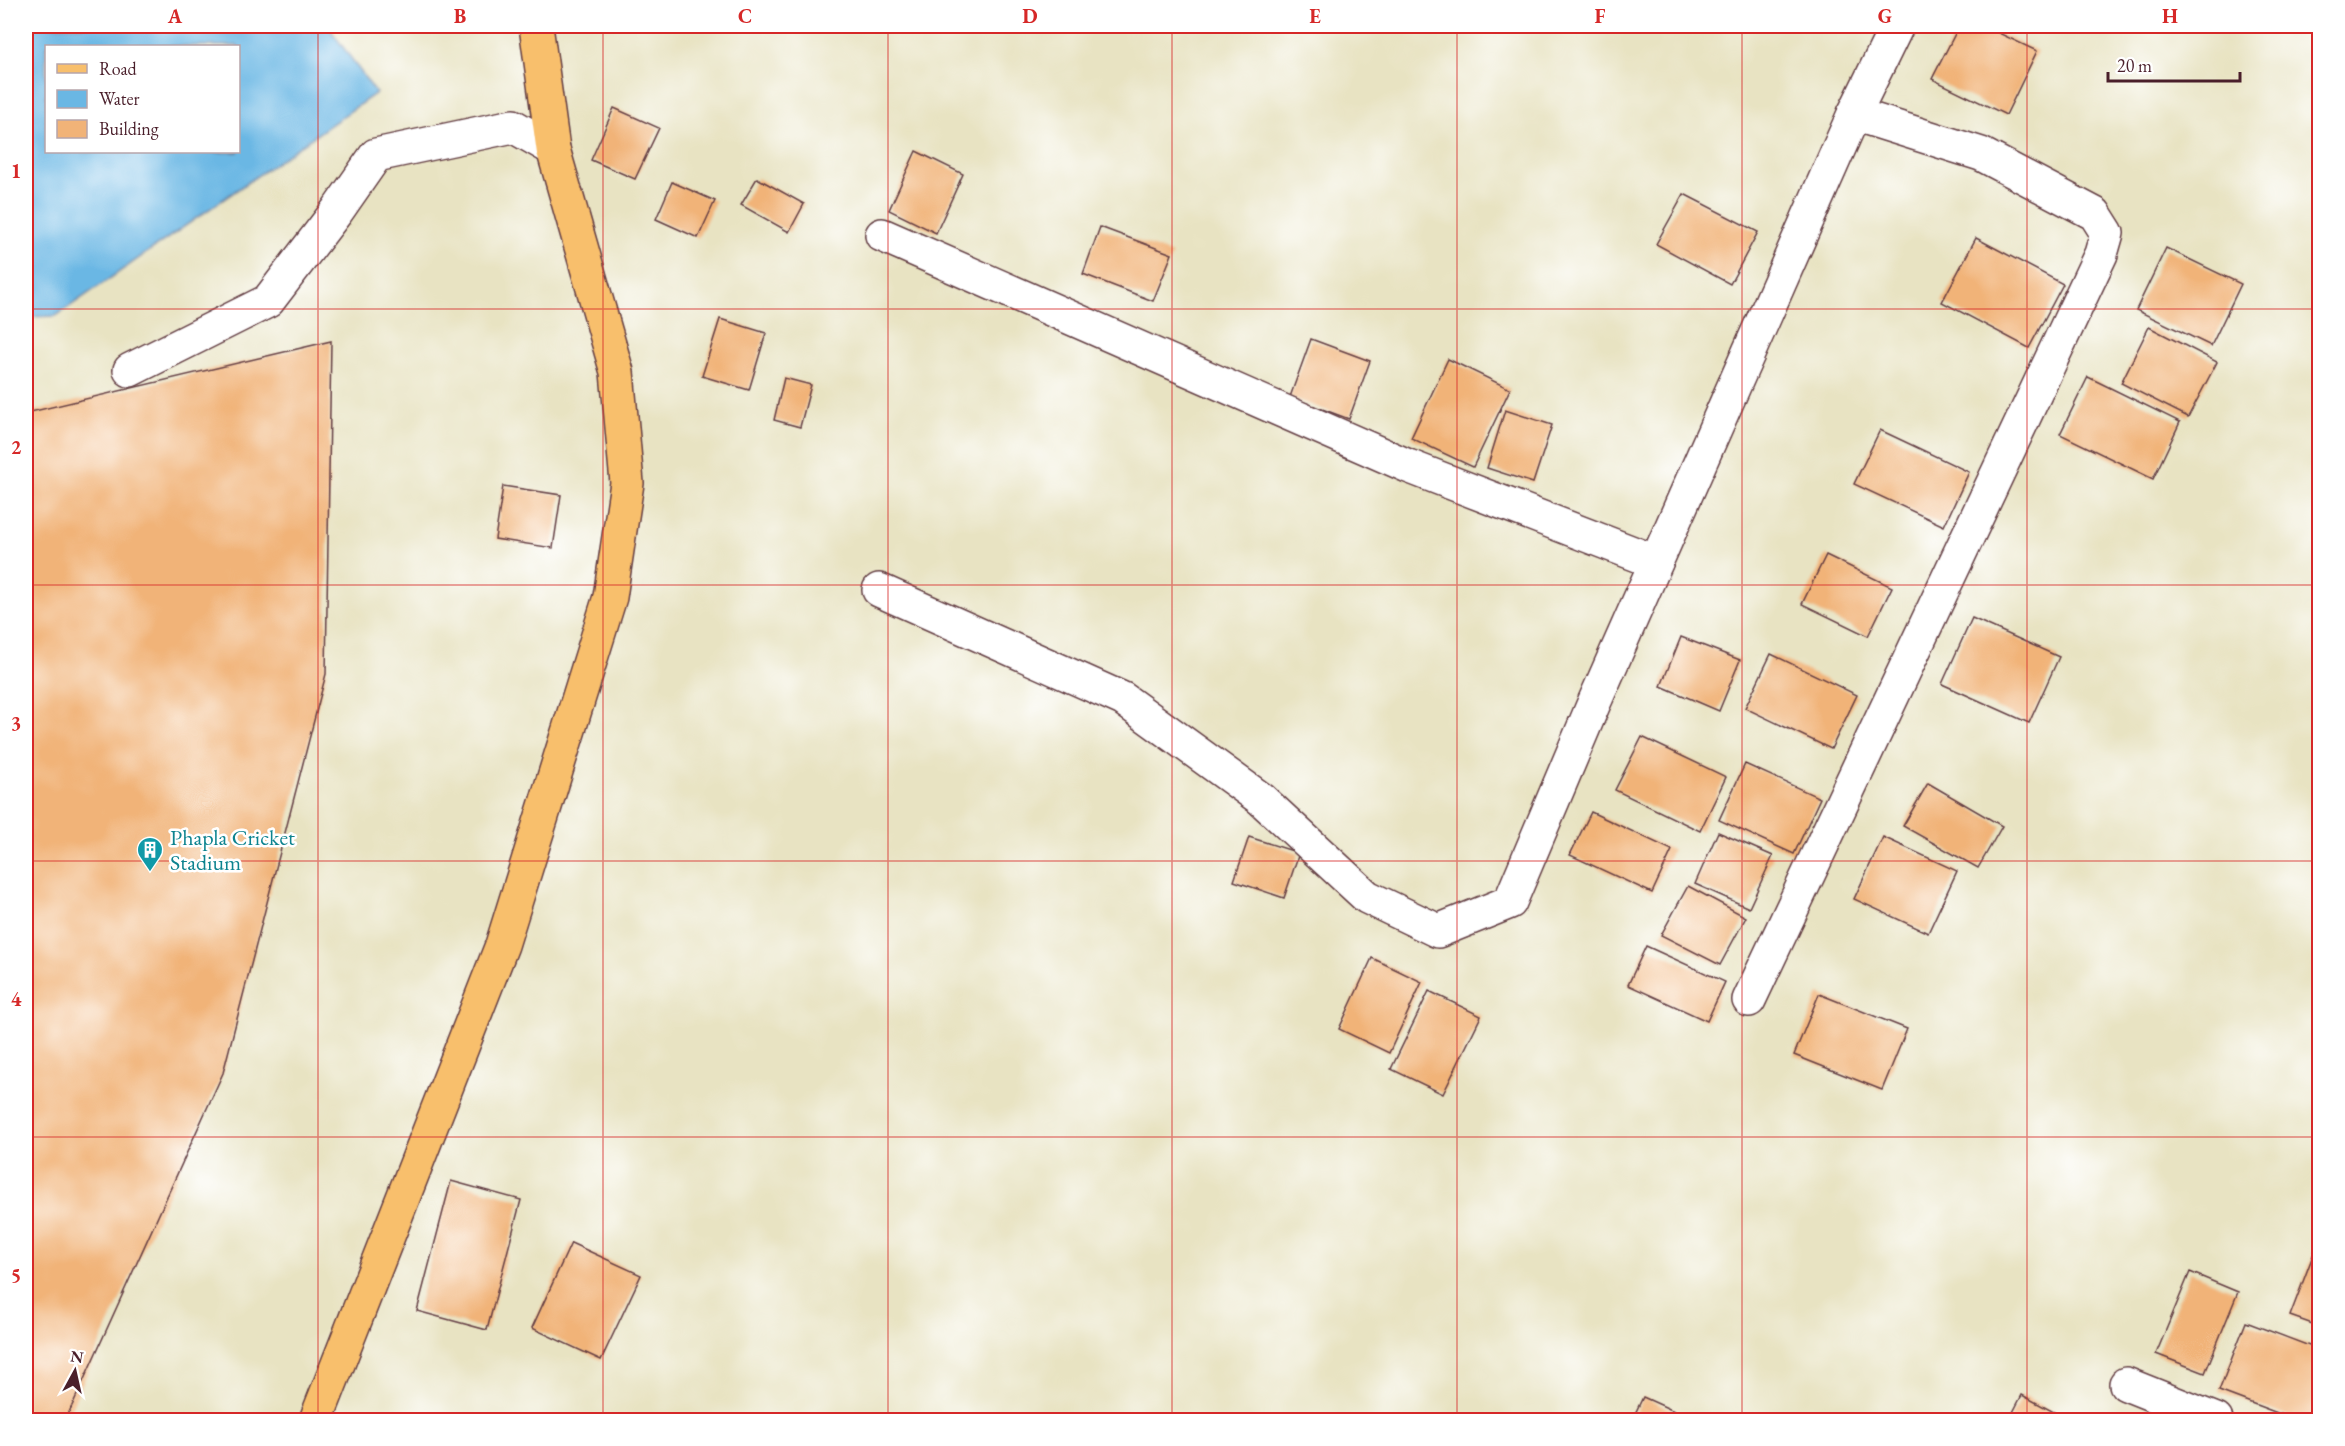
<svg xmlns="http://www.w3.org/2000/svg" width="2345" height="1446" viewBox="0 0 2345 1446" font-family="'EB Garamond',serif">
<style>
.water{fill:#6ab7e4;stroke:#5a6b88;stroke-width:1.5;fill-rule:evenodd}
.building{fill:#f1b378}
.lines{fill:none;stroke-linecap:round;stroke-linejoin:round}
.minor-casing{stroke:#623c42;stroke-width:36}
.major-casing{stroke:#623c42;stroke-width:36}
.minor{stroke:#fff;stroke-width:33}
.major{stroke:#f8bf6c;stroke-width:33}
.grid{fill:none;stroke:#d62828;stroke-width:1.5;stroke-opacity:0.55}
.labels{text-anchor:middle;stroke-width:5;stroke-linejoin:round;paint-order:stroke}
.culture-label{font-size:22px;fill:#0d838f;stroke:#fff;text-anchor:start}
.neatline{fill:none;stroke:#d62828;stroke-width:2}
.grid-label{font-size:20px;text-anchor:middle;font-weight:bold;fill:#d62828}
</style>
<rect width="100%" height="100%" fill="#fff"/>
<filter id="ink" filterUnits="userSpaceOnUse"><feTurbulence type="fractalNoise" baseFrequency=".0167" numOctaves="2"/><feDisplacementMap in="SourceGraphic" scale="12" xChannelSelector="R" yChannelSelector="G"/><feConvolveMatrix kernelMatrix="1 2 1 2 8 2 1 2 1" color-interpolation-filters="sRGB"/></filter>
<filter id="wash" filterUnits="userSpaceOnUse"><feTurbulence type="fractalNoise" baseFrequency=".008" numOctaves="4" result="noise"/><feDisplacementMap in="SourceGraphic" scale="24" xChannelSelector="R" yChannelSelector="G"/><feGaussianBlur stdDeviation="1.35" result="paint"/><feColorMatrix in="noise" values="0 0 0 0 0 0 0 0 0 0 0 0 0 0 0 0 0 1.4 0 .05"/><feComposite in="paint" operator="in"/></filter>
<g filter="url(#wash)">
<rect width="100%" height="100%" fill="#e8e3c2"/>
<path class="water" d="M26,26H328L376,93L56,316L26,317ZM46,46H238V152H46Z"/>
<g id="blocks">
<g class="building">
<path d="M1959,26H1984L2037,51L2006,115L1932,79Z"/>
<path d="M614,108L659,128L635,179L591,160Z"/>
<path d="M916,151L963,174L936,233L889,210Z"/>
<path d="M757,178L804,204L789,232L741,205Z"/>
<path d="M672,182L715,201L698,238L656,219Z"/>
<path d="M1684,194L1758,232L1730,284L1656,244Z"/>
<path d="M1100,227L1172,254L1153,301L1083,274Z"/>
<path d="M1976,238L2063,284L2029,348L1942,302Z"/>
<path d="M2166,248L2241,284L2211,346L2136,310Z"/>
<path d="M720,319L766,333L749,390L702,376Z"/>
<path d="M2149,327L2217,362L2188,417L2121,383Z"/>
<path d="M1311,339L1370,361L1349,419L1290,397Z"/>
<path d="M331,341L326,674L223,1073L66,1419L26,1420V413Z"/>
<path d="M1448,359L1510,389L1473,467L1411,438Z"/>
<path d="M2088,377L2180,422L2153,479L2060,434Z"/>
<path d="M784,378L811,385L800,427L774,420Z"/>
<path d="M1505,410L1552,425L1533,483L1487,468Z"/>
<path d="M1880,430L1969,472L1944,526L1854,484Z"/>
<path d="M503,486L561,495L553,548L495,539Z"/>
<path d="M1826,555L1892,587L1868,636L1802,604Z"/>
<path d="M1972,618L2059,657L2029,723L1942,684Z"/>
<path d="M1681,637L1740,660L1719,711L1661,686Z"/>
<path d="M1771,654L1857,695L1831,749L1745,708Z"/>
<path d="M1642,737L1726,777L1700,831L1615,790Z"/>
<path d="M1745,764L1820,798L1794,854L1719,820Z"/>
<path d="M1928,783L2002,826L1978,868L1903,826Z"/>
<path d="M1591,812L1672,850L1652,893L1570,855Z"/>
<path d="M1718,832L1773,856L1749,908L1695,884Z"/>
<path d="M1249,837L1299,853L1284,898L1234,881Z"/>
<path d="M1883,837L1957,871L1928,933L1854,899Z"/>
<path d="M1688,886L1746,917L1720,965L1661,935Z"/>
<path d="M1646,946L1725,982L1707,1021L1628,985Z"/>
<path d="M1372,958L1422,982L1389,1053L1339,1029Z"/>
<path d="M1429,991L1481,1016L1443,1094L1391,1069Z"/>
<path d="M1819,994L1907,1029L1882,1090L1794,1055Z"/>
<path d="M451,1181L521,1200L487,1330L417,1311Z"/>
<path d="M571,1243L641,1275L601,1360L532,1328Z"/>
<path d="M2315,1250L2320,1252L2318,1326L2290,1316Z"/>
<path d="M2190,1272L2238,1292L2205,1373L2156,1354Z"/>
<path d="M2246,1322L2320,1350V1420H2296L2219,1391Z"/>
<path d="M2022,1395L2054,1412L2050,1420H2009Z"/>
<path d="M1643,1397L1694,1420H1632Z"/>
</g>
</g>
</g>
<g filter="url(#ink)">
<use href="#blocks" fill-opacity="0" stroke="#623c42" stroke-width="1.5"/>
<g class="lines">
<defs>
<g id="minor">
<path d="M882,235L1408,466L1656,562"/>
<path d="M130,370L268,301L337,211L376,155L513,126L553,149"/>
<path d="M879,590L1123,699L1261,799L1367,897L1438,931L1510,902L1594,703L1854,114"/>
<path d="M1749,1000L2101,254L2107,233L2095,214L1981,154L1854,114L1897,26"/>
<path d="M2126,1384L2216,1420"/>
</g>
<path id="major" d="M316,1420L502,945L610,597L627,483L617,372L553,149L536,26"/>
</defs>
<use href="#minor" class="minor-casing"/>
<use href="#major" class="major-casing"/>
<use href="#minor" class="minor"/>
<use href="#major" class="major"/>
</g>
</g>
<path class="grid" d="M318,26V1420M603,26V1420M888,26V1420M1172,26V1420M1457,26V1420M1742,26V1420M2027,26V1420M26,309H2320M26,585H2320M26,861H2320M26,1137H2320"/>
<defs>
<symbol id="building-pin" viewBox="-11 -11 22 30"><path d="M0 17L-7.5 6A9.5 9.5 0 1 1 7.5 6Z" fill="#0f9aa8" stroke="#fff"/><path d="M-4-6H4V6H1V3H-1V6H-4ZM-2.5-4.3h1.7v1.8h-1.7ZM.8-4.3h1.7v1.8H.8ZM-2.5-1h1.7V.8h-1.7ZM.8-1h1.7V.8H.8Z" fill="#fff"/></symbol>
</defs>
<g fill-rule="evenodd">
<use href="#building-pin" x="135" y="835" width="30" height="40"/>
</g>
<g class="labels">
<g class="culture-label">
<text x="170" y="845">Phapla Cricket<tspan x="170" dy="25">Stadium</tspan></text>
</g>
</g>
<rect width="2345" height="1446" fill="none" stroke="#fff" stroke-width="66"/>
<rect x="45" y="45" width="195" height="108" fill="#ffffff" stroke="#b7a5aa" stroke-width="1.5"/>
<rect x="57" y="64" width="30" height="9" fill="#f8bf6c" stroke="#b7a5aa" stroke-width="1.5"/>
<text x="99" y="75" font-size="18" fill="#4a1f2b">Road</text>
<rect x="57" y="90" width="30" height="18" fill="#6ab7e4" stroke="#b7a5aa" stroke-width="1.5"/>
<text x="99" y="105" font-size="18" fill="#4a1f2b">Water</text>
<rect x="57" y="120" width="30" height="18" fill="#f1b378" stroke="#b7a5aa" stroke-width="1.5"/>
<text x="99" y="135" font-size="18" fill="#4a1f2b">Building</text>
<g transform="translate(75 1371) rotate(8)" stroke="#ffffff" stroke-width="4.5" paint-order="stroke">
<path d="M0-4.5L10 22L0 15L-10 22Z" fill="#4a1f2b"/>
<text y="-9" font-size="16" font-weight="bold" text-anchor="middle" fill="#4a1f2b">N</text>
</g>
<path d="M2108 72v9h132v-9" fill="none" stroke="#4a1f2b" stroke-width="3"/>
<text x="2117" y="72" font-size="18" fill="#4a1f2b" stroke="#ffffff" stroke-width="4.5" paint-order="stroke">20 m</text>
<rect x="33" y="33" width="2279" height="1380" class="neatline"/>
<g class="grid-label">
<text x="175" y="23">A</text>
<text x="460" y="23">B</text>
<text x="745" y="23">C</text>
<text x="1030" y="23">D</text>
<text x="1315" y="23">E</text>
<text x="1600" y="23">F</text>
<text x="1885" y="23">G</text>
<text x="2170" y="23">H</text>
<text x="16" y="178">1</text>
<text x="16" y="454">2</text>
<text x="16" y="730">3</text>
<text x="16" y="1006">4</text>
<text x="16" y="1282">5</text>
</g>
</svg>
